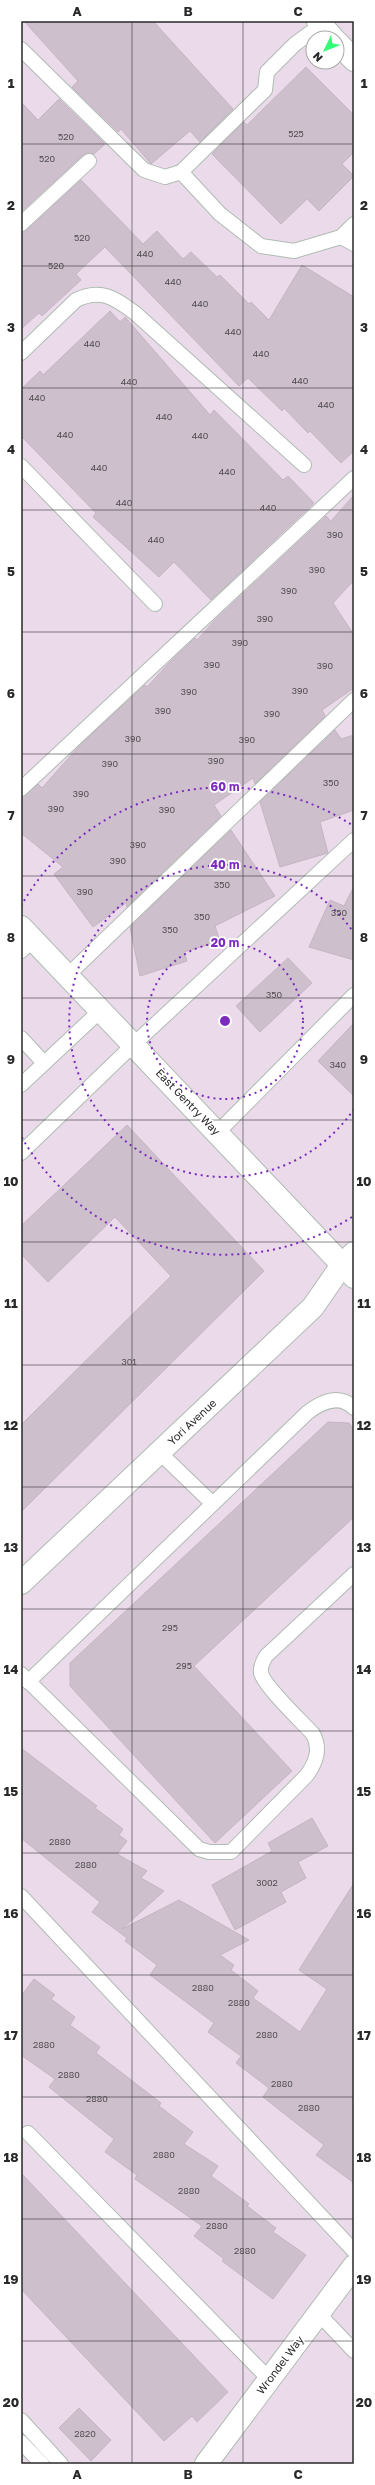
<svg xmlns="http://www.w3.org/2000/svg" width="375" height="2485" viewBox="0 0 375 2485" font-family="'Golos Text',sans-serif">
<style>
.building{fill:#cebfcc;stroke:#c6b4c3}
.lines{fill:none;stroke-linecap:round;stroke-linejoin:round}
.service-casing{stroke:#aebdb3;stroke-width:16}
.minor-casing{stroke:#aebdb3;stroke-width:24}
.tertiary-casing{stroke:#aebdb3;stroke-width:24}
.secondary-casing{stroke:#aebdb3;stroke-width:24}
.service{stroke:#fff;stroke-width:14}
.minor{stroke:#fff;stroke-width:22}
.tertiary{stroke:#fff;stroke-width:22}
.secondary{stroke:#fff;stroke-width:22}
.grid{fill:none;stroke:#292929;stroke-width:1;stroke-opacity:0.55}
.ring{fill:none;stroke:#7b2cbf;stroke-width:2;stroke-dasharray:2 4}
.labels{text-anchor:middle;stroke-width:3.5;stroke-linejoin:round;paint-order:stroke}
.number-label{font-size:9px;fill:#524e52}
.street-label{font-size:11px;fill:#292929;stroke:#fff}
.centre{fill:#7b2cbf;stroke:#fff;stroke-width:2}
.ring-label{font-size:12px;text-anchor:middle;font-weight:bold;fill:#7b2cbf;stroke:#fff;stroke-width:3.5;stroke-linejoin:round;paint-order:stroke}
.neatline{fill:none;stroke:#292929;stroke-width:1.5}
.grid-label{font-size:13px;text-anchor:middle;font-weight:bold;fill:#292929}
</style>
<rect width="100%" height="100%" fill="#ebdaea"/>
<g class="building">
<path d="M24,21H153L233,109L200,142L190,131L151,164L121,129L118,132L72,87L78,81Z"/>
<path d="M306,67L354,115V152L342,164L354,176L319,211L307,199L281,224L212,154L244,122L247,125Z"/>
<path d="M59,99L105,144L94,154L88,153L83,155L21,212V102L38,120Z"/>
<path d="M81,180L143,244L157,231L183,259L191,252L217,277L220,275L249,304L251,302L269,320L302,265L354,297V451L341,463L310,431L308,433L284,408L282,411L248,378L239,386L105,247L76,274L81,280L42,316L39,313L21,329V232L27,230Z"/>
<path d="M110,311L120,322L125,317L210,415L214,410L283,480L288,476L314,503L211,600L174,562L159,577L93,517L96,513L21,436V389L40,371L43,375Z"/>
<path d="M354,495V580L333,603L354,635V688L322,710L325,716L255,784L253,778L214,805L221,816L127,907L126,903L93,927L54,874L63,867L21,833V798L38,784L42,788L81,744L145,685L147,687L168,664L195,638L197,640L215,620L326,516L331,521Z"/>
<path d="M335,730L341,739L354,735V810L320,822L328,853L280,867L260,802Z"/>
<path d="M231,830L275,896L215,926L220,941L184,952L187,961L140,976L130,927Z"/>
<path d="M354,886V960L309,947L330,900L344,906Z"/>
<path d="M288,958L312,983L260,1032L236,1006Z"/>
<path d="M354,1023V1096L318,1061Z"/>
<path d="M127,1125L264,1271L21,1512V1425L171,1276L115,1217L48,1282L21,1254V1226Z"/>
<path d="M328,1422L349,1423L354,1429V1517L194,1666L292,1771L215,1843L70,1686V1663Z"/>
<path d="M21,1748L97,1806L95,1808L123,1829L119,1835L127,1841L117,1854L147,1871L141,1878L164,1891L122,1929L179,1900L249,1940L220,1955L234,1965L231,1970L258,1991L253,1998L300,2032L327,1989L299,1970L354,1883V2183L316,2155L324,2145L263,2097L269,2088L236,2063L241,2056L208,2032L214,2023L150,1975L157,1965L125,1941L127,1938L92,1912L100,1902L21,1838Z"/>
<path d="M312,1818L328,1846L298,1862L306,1878L281,1892L286,1902L235,1930L212,1885L272,1851L268,1843Z"/>
<path d="M34,1979L55,1995L51,1999L75,2017L70,2025L100,2047L96,2053L161,2103L159,2106L193,2132L184,2144L218,2166L211,2176L249,2204L247,2206L276,2228L273,2232L306,2255L273,2299L222,2261L224,2259L194,2236L202,2226L135,2179L137,2175L105,2152L114,2139L49,2087L55,2079L21,2055V1996Z"/>
<path d="M21,2173L228,2392L197,2422L192,2416L164,2441L21,2289Z"/>
<path d="M79,2408L111,2440L91,2461L59,2428Z"/>
</g>
<g class="lines">
<defs>
<g id="service">
<path d="M321,25L295,44L267,72L265,90L181,172L220,214L261,246L294,251L341,237L354,224"/>
<path d="M21,49L144,170L165,177L181,172"/>
<path d="M21,224L89,161"/>
<path d="M341,237L354,244"/>
<path d="M21,353L76,300C101,288 115,298 135,313L304,465"/>
<path d="M21,466L155,604"/>
<path d="M21,789L354,478"/>
<path d="M21,951L33,940"/>
<path d="M67,976L354,700"/>
<path d="M21,1038L44,1063"/>
<path d="M21,1085L100,1011"/>
<path d="M217,1133L354,995"/>
<path d="M21,1153L133,1045L354,840"/>
<path d="M159,1452L213,1504"/>
<path d="M21,1674L199,1849L209,1852H231L307,1775C316,1762 321,1749 313,1734C303,1723 264,1686 261,1673C260,1667 263,1661 266,1656L354,1574"/>
<path d="M28,1682L307,1413C321,1402 339,1393 354,1408"/>
<path d="M21,1896L354,2251"/>
<path d="M28,2133L269,2379"/>
<path d="M318,2313L354,2351"/>
<path d="M21,2420L61,2464"/>
<path d="M21,2442L42,2464"/>
</g>
<path id="minor" d="M21,1583L313,1307L342,1265L354,1253"/>
<g id="tertiary">
<path d="M21,927L354,1277"/>
<path d="M206,2464L354,2266"/>
</g>
<g id="secondary">
<path d="M318,21L333,38"/>
<path d="M337,42L354,60"/>
</g>
</defs>
<use href="#service" class="service-casing"/>
<use href="#minor" class="minor-casing"/>
<use href="#tertiary" class="tertiary-casing"/>
<use href="#secondary" class="secondary-casing"/>
<use href="#service" class="service"/>
<use href="#minor" class="minor"/>
<use href="#tertiary" class="tertiary"/>
<use href="#secondary" class="secondary"/>
</g>
<path class="grid" d="M132,21V2464M243,21V2464M21,144H354M21,266H354M21,388H354M21,510H354M21,632H354M21,754H354M21,876H354M21,998H354M21,1120H354M21,1242H354M21,1365H354M21,1487H354M21,1609H354M21,1731H354M21,1853H354M21,1975H354M21,2097H354M21,2219H354M21,2341H354"/>
<g class="ring">
<circle cx="225" cy="1021" r="78"/>
<path d="M354 1109A156 156 0 1 1 354 933"/>
<path d="M352 1217A234 234 0 0 1 21 1136M21 906A234 234 0 0 1 352 825"/>
</g>
<g class="labels">
<g class="number-label">
<text x="296" y="137">525</text>
<text x="66" y="140">520</text>
<text x="47" y="162">520</text>
<text x="82" y="241">520</text>
<text x="145" y="257">440</text>
<text x="56" y="269">520</text>
<text x="173" y="285">440</text>
<text x="200" y="307">440</text>
<text x="233" y="335">440</text>
<text x="92" y="347">440</text>
<text x="261" y="357">440</text>
<text x="300" y="384">440</text>
<text x="129" y="385">440</text>
<text x="37" y="401">440</text>
<text x="326" y="408">440</text>
<text x="164" y="420">440</text>
<text x="65" y="438">440</text>
<text x="200" y="439">440</text>
<text x="99" y="471">440</text>
<text x="227" y="475">440</text>
<text x="124" y="506">440</text>
<text x="268" y="511">440</text>
<text x="335" y="538">390</text>
<text x="156" y="543">440</text>
<text x="317" y="573">390</text>
<text x="289" y="594">390</text>
<text x="265" y="622">390</text>
<text x="240" y="646">390</text>
<text x="212" y="668">390</text>
<text x="325" y="669">390</text>
<text x="300" y="694">390</text>
<text x="189" y="695">390</text>
<text x="163" y="714">390</text>
<text x="272" y="717">390</text>
<text x="133" y="742">390</text>
<text x="247" y="743">390</text>
<text x="216" y="764">390</text>
<text x="110" y="767">390</text>
<text x="331" y="786">350</text>
<text x="81" y="797">390</text>
<text x="56" y="812">390</text>
<text x="167" y="813">390</text>
<text x="138" y="848">390</text>
<text x="118" y="864">390</text>
<text x="222" y="888">350</text>
<text x="85" y="895">390</text>
<text x="339" y="916">350</text>
<text x="202" y="920">350</text>
<text x="170" y="933">350</text>
<text x="274" y="998">350</text>
<text x="338" y="1068">340</text>
<text x="129" y="1365">301</text>
<text x="170" y="1631">295</text>
<text x="184" y="1669">295</text>
<text x="60" y="1845">2880</text>
<text x="86" y="1868">2880</text>
<text x="267" y="1886">3002</text>
<text x="203" y="1991">2880</text>
<text x="239" y="2006">2880</text>
<text x="267" y="2038">2880</text>
<text x="44" y="2048">2880</text>
<text x="69" y="2078">2880</text>
<text x="282" y="2087">2880</text>
<text x="97" y="2102">2880</text>
<text x="309" y="2111">2880</text>
<text x="164" y="2158">2880</text>
<text x="189" y="2194">2880</text>
<text x="217" y="2229">2880</text>
<text x="245" y="2254">2880</text>
<text x="85" y="2437">2820</text>
</g>
<g class="street-label">
<text transform="translate(188 1102) rotate(46)" y="4">East Gentry Way</text>
<text transform="translate(192 1422) rotate(-43)" y="4">Yori Avenue</text>
<text transform="translate(280 2365) rotate(-53)" y="4">Wrondel Way</text>
</g>
</g>
<circle cx="225" cy="1021" r="6" class="centre"/>
<g class="ring-label">
<text x="225" y="791">60 m</text>
<text x="225" y="869">40 m</text>
<text x="225" y="947">20 m</text>
</g>
<rect width="375" height="2485" fill="none" stroke="#ffffff" stroke-width="44"/>
<g transform="translate(325 50) rotate(227)"><circle r="19" fill="#ffffff" stroke="#a9a9a9"/>
<path d="M0-3L7 15L0 10L-7 15Z" fill="#35fd78"/>
<text y="-6" font-size="11" font-weight="bold" text-anchor="middle" fill="#292929">N</text>
</g>
<rect x="22" y="22" width="331" height="2441" class="neatline"/>
<g class="grid-label">
<text x="77" y="16">A</text>
<text x="188" y="16">B</text>
<text x="298" y="16">C</text>
<text x="11" y="88">1</text>
<text x="364" y="88">1</text>
<text x="11" y="210">2</text>
<text x="364" y="210">2</text>
<text x="11" y="332">3</text>
<text x="364" y="332">3</text>
<text x="11" y="454">4</text>
<text x="364" y="454">4</text>
<text x="11" y="576">5</text>
<text x="364" y="576">5</text>
<text x="11" y="698">6</text>
<text x="364" y="698">6</text>
<text x="11" y="820">7</text>
<text x="364" y="820">7</text>
<text x="11" y="942">8</text>
<text x="364" y="942">8</text>
<text x="11" y="1064">9</text>
<text x="364" y="1064">9</text>
<text x="11" y="1186">10</text>
<text x="364" y="1186">10</text>
<text x="11" y="1308">11</text>
<text x="364" y="1308">11</text>
<text x="11" y="1430">12</text>
<text x="364" y="1430">12</text>
<text x="11" y="1552">13</text>
<text x="364" y="1552">13</text>
<text x="11" y="1674">14</text>
<text x="364" y="1674">14</text>
<text x="11" y="1796">15</text>
<text x="364" y="1796">15</text>
<text x="11" y="1918">16</text>
<text x="364" y="1918">16</text>
<text x="11" y="2040">17</text>
<text x="364" y="2040">17</text>
<text x="11" y="2162">18</text>
<text x="364" y="2162">18</text>
<text x="11" y="2284">19</text>
<text x="364" y="2284">19</text>
<text x="11" y="2407">20</text>
<text x="364" y="2407">20</text>
<text x="77" y="2479">A</text>
<text x="188" y="2479">B</text>
<text x="298" y="2479">C</text>
</g>
</svg>
